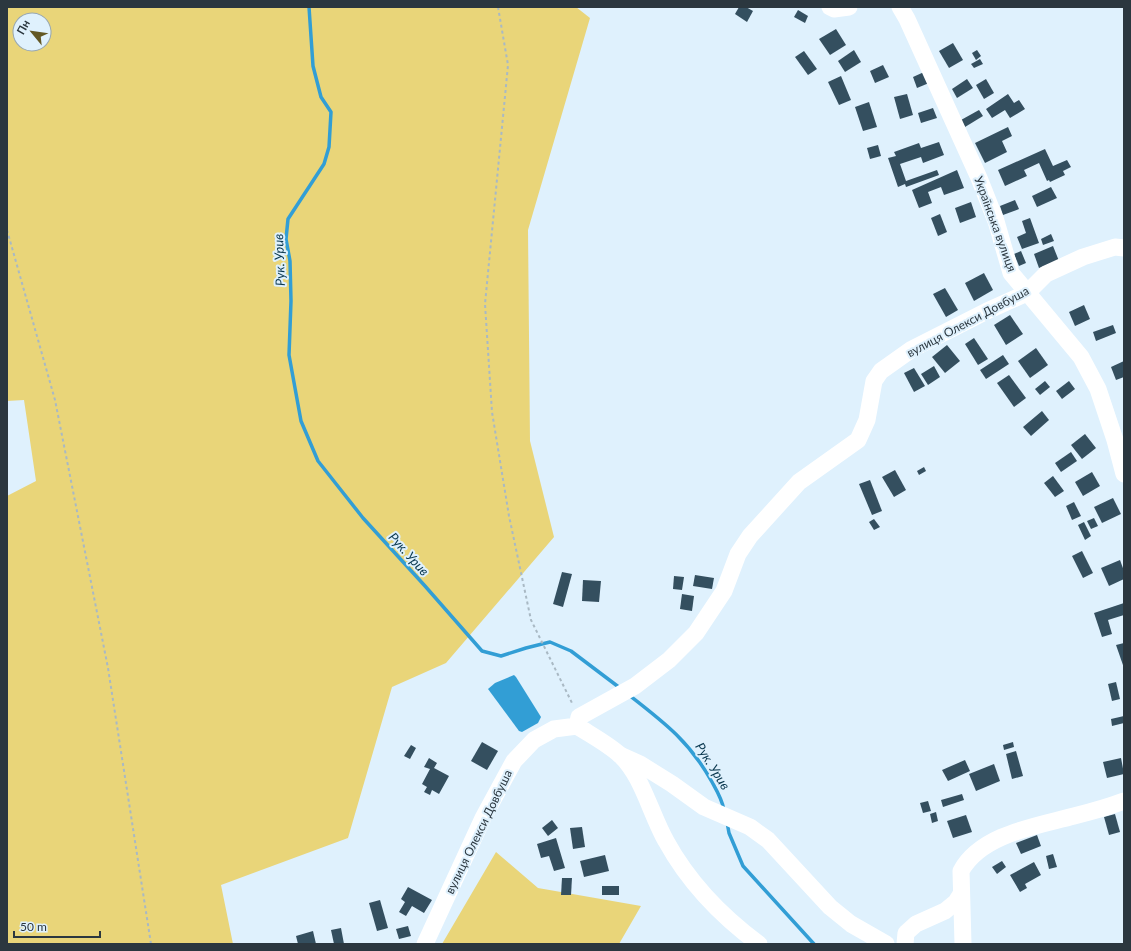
<svg xmlns="http://www.w3.org/2000/svg" width="1131" height="951" viewBox="0 0 1131 951" font-family="Lato,sans-serif">
<style>
.green{fill:#e9d579;fill-rule:evenodd}
.water{fill:#329ed5}
.lines{fill:none;stroke-linecap:round;stroke-linejoin:round}
.stream{stroke:#329ed5;stroke-width:3.5}
.building{fill:#344f5f}
.path{stroke:#a9b9c4;stroke-width:2;stroke-dasharray:3 3;stroke-linecap:butt}
.minor{stroke:#fff;stroke-width:17}
.labels{text-anchor:middle;stroke-width:4;stroke-linejoin:round;paint-order:stroke}
.street-label{font-size:12px;fill:#2b373f;stroke:#dff1fd}
.water-label{font-size:13px;font-style:italic;fill:#09374e;stroke:#dff1fd}
</style>
<rect width="100%" height="100%" fill="#dff1fd"/>
<g class="green">
<path d="M7,7H576L590,18L528,230L530,441L554,537L446,663L392,687L348,838L221,885L233,944H7V496L36,481L24,400L7,401ZM20,20H44V44H20Z"/>
<path d="M496,852L538,888L641,906L619,944H442Z"/>
</g>
<path class="water" d="M514,675L516,677L541,717L538,723L522,732L519,731L488,689L495,683Z"/>
<g class="lines">
<g class="stream">
<path d="M309,7L313,66L321,97L331,112L329,147L324,164L288,219L286,239L290,261L291,301L289,355L301,421L318,461L363,518L425,586L482,651L501,656L526,648L550,642L571,651L620,688"/>
<path d="M629,695C665,723 690,742 712,782C717,791 722,799 724,810"/>
<path d="M727,822L729,833L743,866L814,944"/>
</g>
</g>
<g class="building">
<path d="M739,7H746L753,11L747,22L735,14Z"/>
<path d="M798,10L808,16L805,23L794,17Z"/>
<path d="M836,29L846,45L830,55L819,39Z"/>
<path d="M953,43L963,60L949,68L939,51Z"/>
<path d="M854,50L861,62L845,72L838,61Z"/>
<path d="M977,50L981,56L976,60L972,53Z"/>
<path d="M804,51L817,69L808,75L795,57Z"/>
<path d="M980,59L983,64L974,68L971,64Z"/>
<path d="M883,65L889,77L875,83L870,71Z"/>
<path d="M924,72L929,83L917,88L913,77Z"/>
<path d="M841,76L851,100L839,105L828,82Z"/>
<path d="M967,79L973,88L957,98L952,89Z"/>
<path d="M986,79L994,93L984,99L976,85Z"/>
<path d="M907,94L913,115L900,119L894,97Z"/>
<path d="M1008,94L1014,103L1019,100L1025,109L1010,118L1005,110L992,118L986,109Z"/>
<path d="M869,102L877,127L863,131L855,107Z"/>
<path d="M933,108L937,118L921,123L918,113Z"/>
<path d="M979,110L983,116L965,127L961,120Z"/>
<path d="M1008,127L1012,136L1002,141L1007,152L985,163L975,143Z"/>
<path d="M939,142L944,155L923,163L921,157L900,164L906,181L937,170L939,175L906,187L905,184L898,187L888,158L896,156L894,152L919,143L921,148Z"/>
<path d="M878,145L881,156L870,159L867,148Z"/>
<path d="M1045,149L1053,166L1067,160L1071,167L1063,171L1065,175L1050,182L1049,180L1047,181L1039,163L1024,170L1027,176L1005,186L998,170Z"/>
<path d="M957,170L964,188L944,195L941,187L928,192L932,203L919,208L912,190Z"/>
<path d="M1051,187L1057,198L1037,207L1032,196Z"/>
<path d="M1015,200L1019,209L1003,215L1000,206Z"/>
<path d="M971,202L976,217L960,223L955,208Z"/>
<path d="M940,214L947,232L938,236L931,218Z"/>
<path d="M1030,218L1039,243L1022,249L1017,237L1026,233L1022,221Z"/>
<path d="M1051,234L1054,241L1043,245L1041,239Z"/>
<path d="M1053,246L1059,261L1039,268L1034,254Z"/>
<path d="M1021,251L1026,263L1019,266L1014,254Z"/>
<path d="M984,273L993,290L974,301L965,283Z"/>
<path d="M945,288L958,310L946,317L933,294Z"/>
<path d="M1084,305L1090,319L1075,326L1069,312Z"/>
<path d="M1010,315L1023,334L1006,345L994,325Z"/>
<path d="M1113,325L1116,333L1096,341L1093,332Z"/>
<path d="M974,338L988,359L978,365L965,344Z"/>
<path d="M947,345L960,361L945,373L932,357Z"/>
<path d="M1036,348L1048,365L1030,378L1018,361Z"/>
<path d="M1003,355L1009,364L986,379L980,370Z"/>
<path d="M1124,361V377L1116,380L1111,367Z"/>
<path d="M934,366L940,377L928,385L921,374Z"/>
<path d="M914,368L925,386L914,392L904,373Z"/>
<path d="M1009,375L1026,398L1014,407L997,383Z"/>
<path d="M1045,381L1050,387L1040,395L1035,389Z"/>
<path d="M1069,381L1075,389L1062,399L1056,391Z"/>
<path d="M1042,411L1049,420L1031,436L1023,427Z"/>
<path d="M1085,434L1096,448L1082,459L1071,445Z"/>
<path d="M1071,452L1077,461L1061,472L1055,463Z"/>
<path d="M924,467L926,471L919,475L917,471Z"/>
<path d="M895,470L906,490L894,497L882,477Z"/>
<path d="M1092,472L1100,486L1083,496L1075,482Z"/>
<path d="M1053,476L1064,491L1055,497L1044,483Z"/>
<path d="M870,480L882,511L872,515L859,484Z"/>
<path d="M1113,498L1121,514L1102,523L1094,507Z"/>
<path d="M1074,502L1081,516L1072,520L1066,506Z"/>
<path d="M1094,518L1098,526L1091,529L1087,521Z"/>
<path d="M874,519L880,527L874,530L869,522Z"/>
<path d="M1084,522L1091,536L1085,540L1078,525Z"/>
<path d="M1082,551L1093,573L1083,578L1072,556Z"/>
<path d="M1120,560L1124,571V579L1109,586L1101,568Z"/>
<path d="M562,572L572,574L563,607L553,604Z"/>
<path d="M695,575L714,578L712,589L693,586Z"/>
<path d="M674,576L684,577L682,590L673,589Z"/>
<path d="M583,580L601,581L599,602L582,601Z"/>
<path d="M682,594L694,596L692,611L680,609Z"/>
<path d="M1124,603V615L1108,620L1112,634L1102,637L1094,613Z"/>
<path d="M1124,643V668L1116,645Z"/>
<path d="M1116,682L1120,699L1112,701L1108,684Z"/>
<path d="M1124,716V723L1112,726L1111,719Z"/>
<path d="M482,742L498,751L487,770L471,761Z"/>
<path d="M1013,742L1014,747L1004,750L1003,745Z"/>
<path d="M411,745L416,748L410,759L404,756Z"/>
<path d="M1016,751L1023,776L1012,779L1006,754Z"/>
<path d="M429,758L437,763L434,768L449,776L439,794L432,790L430,795L424,792L427,787L422,784L430,769L424,767Z"/>
<path d="M1121,758L1124,774L1107,778L1103,762Z"/>
<path d="M965,760L970,771L948,781L942,770Z"/>
<path d="M994,764L1000,781L976,791L969,774Z"/>
<path d="M962,794L964,800L943,807L941,800Z"/>
<path d="M928,801L931,811L923,813L920,803Z"/>
<path d="M936,812L938,821L932,823L930,814Z"/>
<path d="M1115,814L1120,832L1109,835L1104,817Z"/>
<path d="M966,815L972,832L953,838L947,821Z"/>
<path d="M552,820L558,828L548,836L542,828Z"/>
<path d="M582,827L585,847L573,849L570,828Z"/>
<path d="M1037,835L1041,846L1021,854L1016,843Z"/>
<path d="M556,838L565,868L554,871L549,856L541,858L537,844Z"/>
<path d="M1053,854L1057,867L1049,869L1046,856Z"/>
<path d="M605,855L609,871L584,877L580,861Z"/>
<path d="M1002,861L1006,867L997,874L992,867Z"/>
<path d="M1034,862L1041,875L1025,884L1027,888L1020,892L1010,875Z"/>
<path d="M562,878H572L571,895H561Z"/>
<rect x="602" y="886" width="17" height="9"/>
<path d="M408,887L432,900L424,913L412,906L406,916L399,912L405,902L401,899Z"/>
<path d="M380,900L388,928L377,931L369,903Z"/>
<path d="M408,926L411,936L399,939L396,929Z"/>
<path d="M341,928L344,944H334L331,930Z"/>
<path d="M313,931L316,944H298L296,936Z"/>
</g>
<g class="lines">
<g class="path">
<path d="M498,7L508,65L485,304L492,412L509,516L531,620L573,705"/>
<path d="M7,230L55,400L108,668L151,944"/>
</g>
<g class="minor">
<path d="M830,7L834,9L849,7"/>
<path d="M900,7L907,19L979,178L996,221L1011,273L1081,357L1098,389L1115,440L1124,474"/>
<path d="M577,726C591,735 608,744 620,755C642,775 651,815 666,841C689,883 721,916 759,944"/>
<path d="M620,755L640,764L672,784L704,807L750,827L768,840L830,907L851,924L886,944"/>
<path d="M425,944L483,818L514,761L534,740L554,729L577,726L579,717L635,686L669,660L696,633L724,591L738,554L750,536L799,482L858,440L867,420L874,381L881,371L912,349L987,311L1027,293L1046,274L1083,257L1115,247L1124,248"/>
<path d="M905,944L906,933L916,924L945,911L956,902L961,894"/>
<path d="M963,944L961,871C981,834 1037,826 1074,816C1090,812 1108,807 1124,801"/>
</g>
</g>
<g class="labels">
<g class="street-label">
<text transform="translate(995 224) rotate(70)" y="4">Українська вулиця</text>
<text transform="translate(968 322) rotate(-28)" y="4">вулиця Олекси Довбуша</text>
<text transform="translate(479 832) rotate(-64)" y="4">вулиця Олекси Довбуша</text>
</g>
<g class="water-label">
<text transform="translate(279 260) rotate(-92)" y="5">Рук. Урив</text>
<text transform="translate(409 554) rotate(48)" y="5">Рук. Урив</text>
<text transform="translate(713 766) rotate(58)" y="5">Рук. Урив</text>
</g>
</g>
<rect width="1131" height="951" fill="none" stroke="#2b373f" stroke-width="16"/>
<g transform="translate(32 32) rotate(299)"><circle r="19" fill="#dff1fd" stroke="#97a7b1"/>
<path d="M0-3L7 15L0 10L-7 15Z" fill="#635824"/>
<text y="-6" font-size="11" font-weight="bold" text-anchor="middle" fill="#2b373f">Пн</text>
</g>
<path d="M14 931v6h86v-6" fill="none" stroke="#2b373f" stroke-width="2"/>
<text x="20" y="931" font-size="12" fill="#2b373f" stroke="#dff1fd" stroke-width="3" paint-order="stroke">50 m</text>
</svg>
